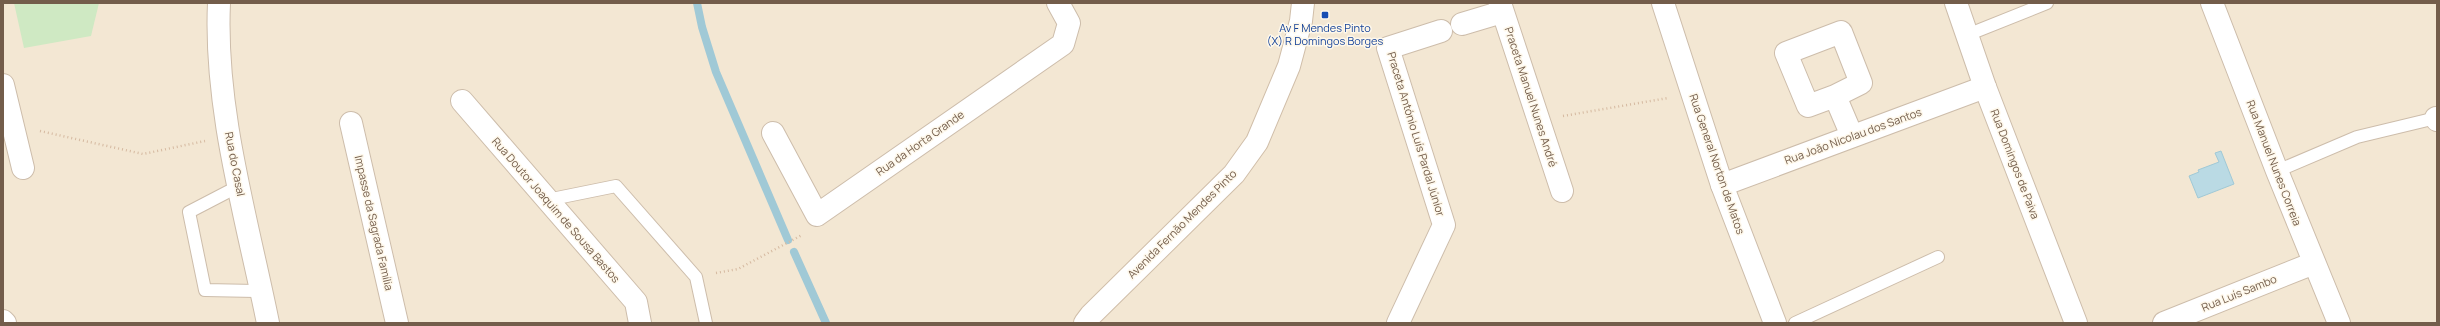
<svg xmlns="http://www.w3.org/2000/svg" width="2440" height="326" viewBox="0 0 2440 326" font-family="Manrope,sans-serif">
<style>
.residential{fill:#f3e7d3}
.green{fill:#cfe9c3}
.water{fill:#badae4;stroke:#a0c9d6}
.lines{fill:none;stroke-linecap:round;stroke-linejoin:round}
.stream{stroke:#a0c9d6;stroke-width:8}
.lane-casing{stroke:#cdbdab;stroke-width:14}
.street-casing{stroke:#cdbdab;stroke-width:24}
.secondary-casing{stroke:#d0bea9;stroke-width:24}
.path{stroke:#d5b9a0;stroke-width:2.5;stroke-dasharray:1 3;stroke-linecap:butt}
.lane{stroke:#fff;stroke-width:12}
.street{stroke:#fff;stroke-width:22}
.secondary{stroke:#fff;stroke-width:22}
.transit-dot{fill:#1a4fb4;stroke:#fef8eb;stroke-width:1.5}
.labels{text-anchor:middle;stroke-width:3;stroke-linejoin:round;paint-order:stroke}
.transit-label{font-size:11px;fill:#164399;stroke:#fef8eb}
.street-label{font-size:11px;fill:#735d4b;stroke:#fef8eb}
</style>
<rect width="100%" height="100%" fill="#fcf5e5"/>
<rect class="residential" x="3" y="3" width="2434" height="320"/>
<path class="green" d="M14,3H99L91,36L24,48Z"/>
<path class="water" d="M2221,151L2234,184L2198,198L2189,176L2199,172L2198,170L2219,162L2215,153Z"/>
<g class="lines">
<g class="stream">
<path d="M697,3L702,27L716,72L788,240"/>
<path d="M794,252L826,323"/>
</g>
<defs>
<g id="lane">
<path d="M1967,35L2047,3"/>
<path d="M2277,171L2357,137L2436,118"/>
<path d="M239,186L189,212L205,290L262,291"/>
<path d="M547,200L616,186L696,277L706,323"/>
<path d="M1795,323L1938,257"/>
</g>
<g id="street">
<path d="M219,3C214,109 247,219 268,323"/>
<path d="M1500,3L1562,191"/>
<path d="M1663,3L1722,185L1775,323"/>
<path d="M1956,3L1985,87L2076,323"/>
<path d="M2212,3L2277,171L2339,323"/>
<path d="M1462,24L1502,12"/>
<path d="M3,85L23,168"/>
<path d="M1835,96L1861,83L1841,32L1786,53L1808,106L1835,96L1852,136"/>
<path d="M462,101L636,302L640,323"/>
<path d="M2436,118L2437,120"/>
<path d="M351,123L397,323"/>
<path d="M773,133L817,215L1063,44L1069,23L1058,3"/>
<path d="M1722,185L1985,87"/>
<path d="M3,321L5,323"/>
<path d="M1398,323L1444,225L1388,48L1441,31"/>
<path d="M2164,323L2314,263"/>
</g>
<path id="secondary" d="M1085,323L1091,315L1234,174L1257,142L1289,66L1301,21L1303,3"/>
</defs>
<use href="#lane" class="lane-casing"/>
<use href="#street" class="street-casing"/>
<use href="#secondary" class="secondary-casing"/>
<g class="path">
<path d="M1563,116L1668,98"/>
<path d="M40,131L143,154L205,141"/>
<path d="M716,273L738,269L802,235"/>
</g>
<use href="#lane" class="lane"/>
<use href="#street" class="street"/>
<use href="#secondary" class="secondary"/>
</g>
<rect class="transit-dot" x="1321" y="11" width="8" height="8" rx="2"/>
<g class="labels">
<g class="transit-label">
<text x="1325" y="32">Av F Mendes Pinto<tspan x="1325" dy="13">(X) R Domingos Borges</tspan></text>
</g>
<g class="street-label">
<text transform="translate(1531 97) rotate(72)" y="4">Praceta Manuel Nunes André</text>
<text transform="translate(1416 134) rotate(73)" y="4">Praceta António Luís Pardal Júnior</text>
<text transform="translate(1853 136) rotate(-20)" y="4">Rua João Nicolau dos Santos</text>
<text transform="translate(920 143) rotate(-35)" y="4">Rua da Horta Grande</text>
<text transform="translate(2274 163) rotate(69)" y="4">Rua Manuel Nunes Correia</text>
<text transform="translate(235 164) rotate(79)" y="4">Rua do Casal</text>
<text transform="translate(1717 164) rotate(71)" y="4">Rua General Norton de Matos</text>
<text transform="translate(2015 164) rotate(69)" y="4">Rua Domingos de Paiva</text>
<text transform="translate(556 210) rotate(49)" y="4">Rua Doutor Joaquim de Sousa Bastos</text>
<text transform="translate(374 223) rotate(77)" y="4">Impasse da Sagrada Família</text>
<text transform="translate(1182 224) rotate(-45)" y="4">Avenida Fernão Mendes Pinto</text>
<text transform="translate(2239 293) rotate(-22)" y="4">Rua Luís Sambo</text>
</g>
</g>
<rect width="2440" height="326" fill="none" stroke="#735d4b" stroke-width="8"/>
</svg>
